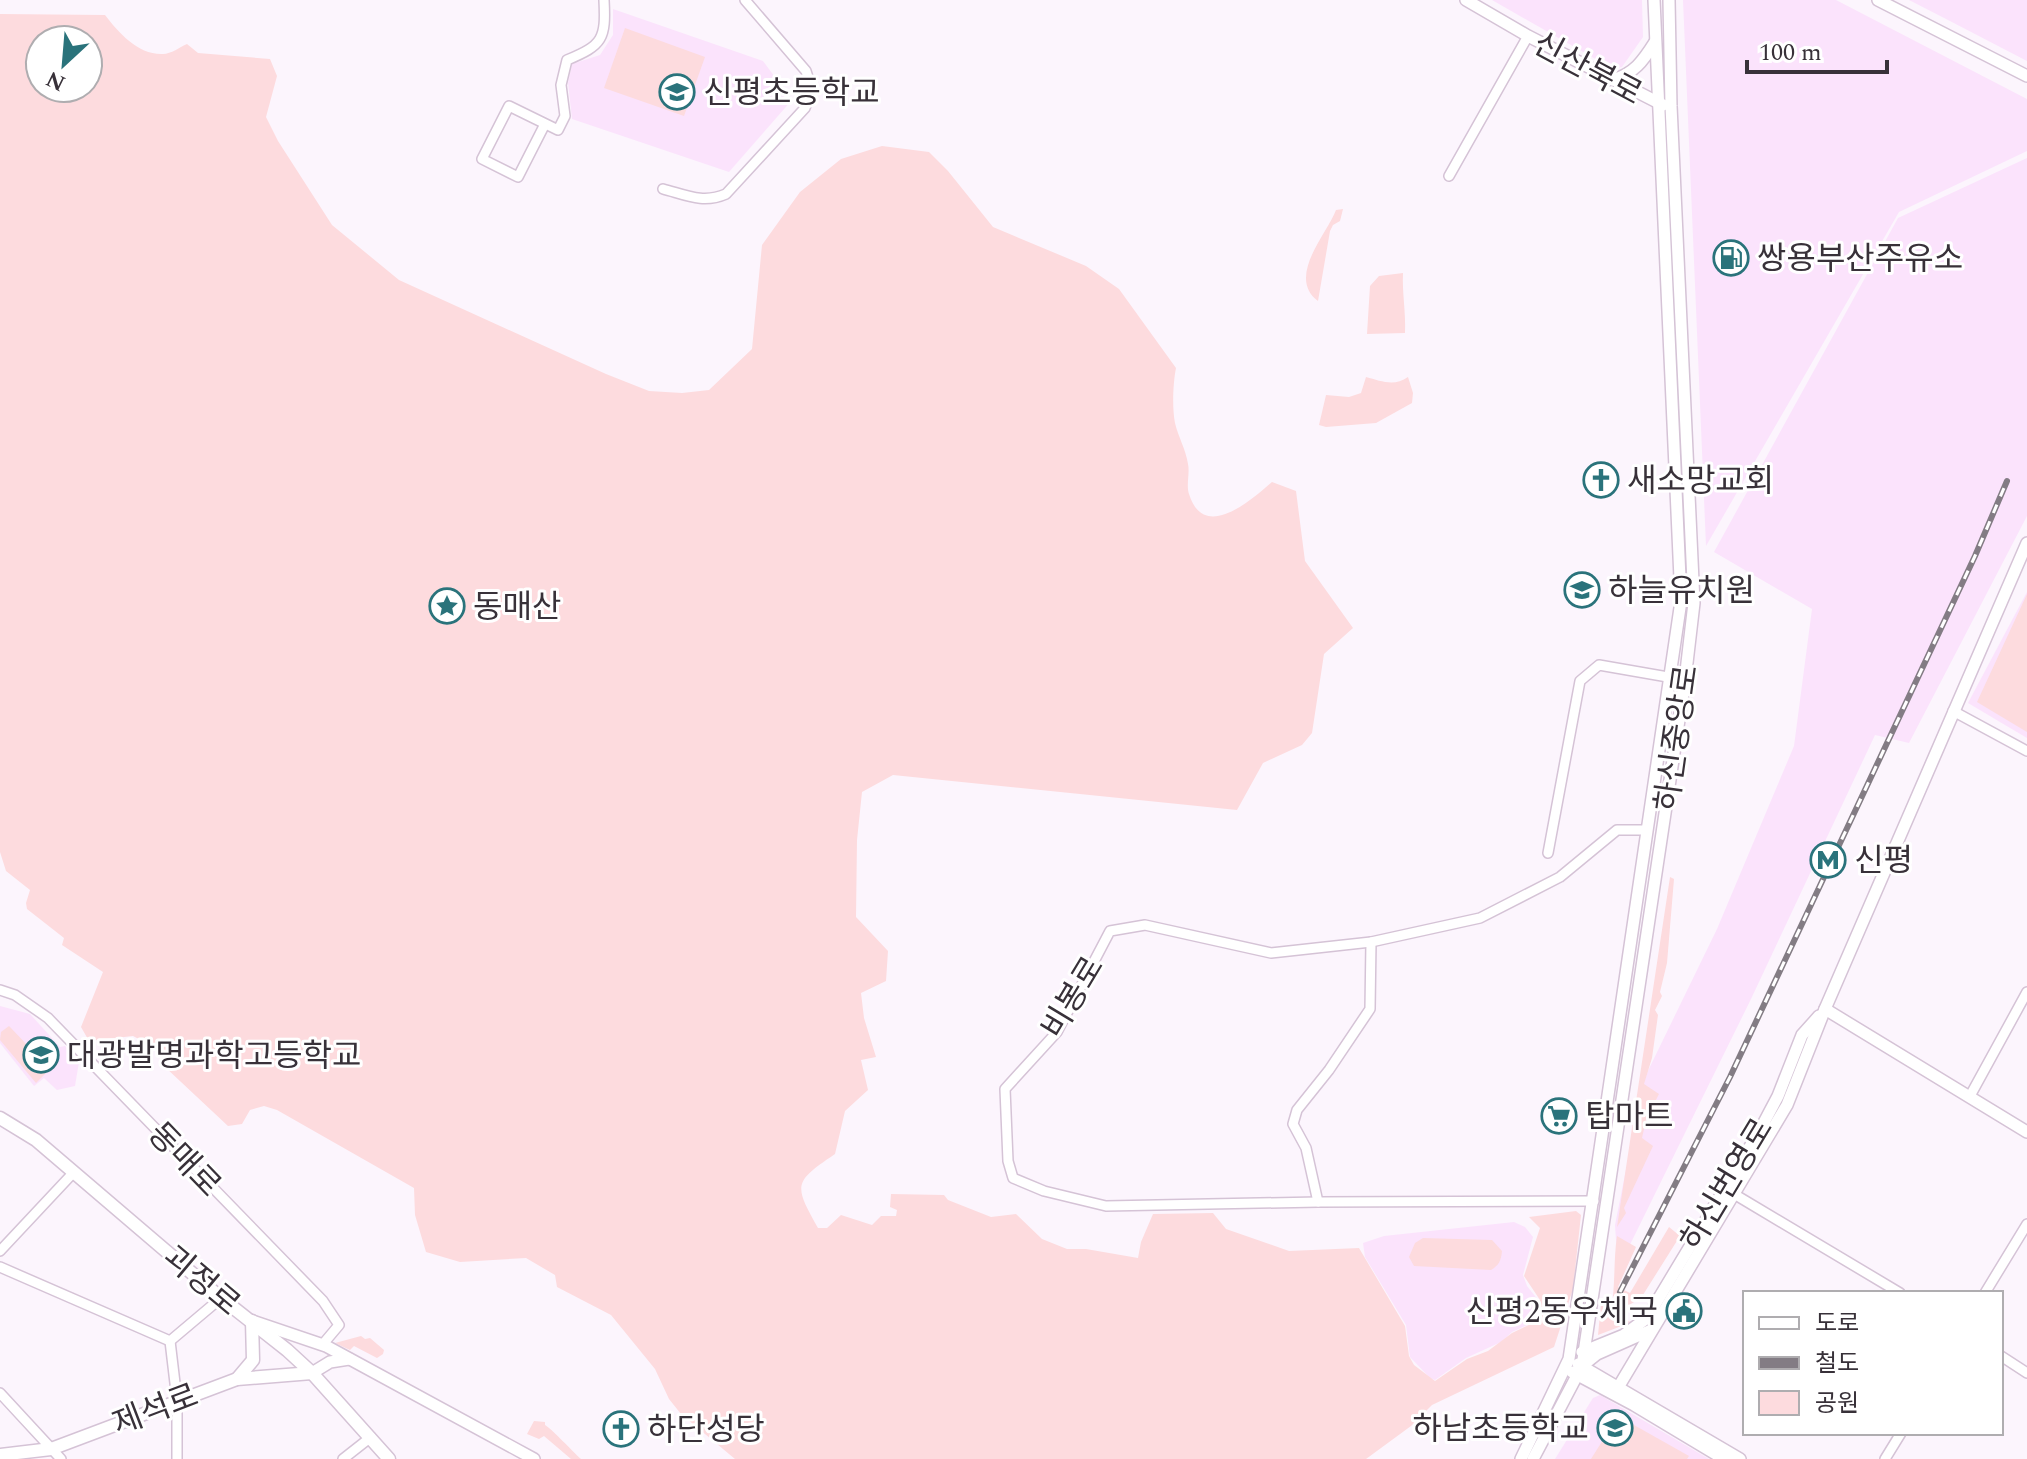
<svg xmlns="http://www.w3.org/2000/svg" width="2027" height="1459" viewBox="0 0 2027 1459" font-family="Spectral,'Noto Sans KR',serif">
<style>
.built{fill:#fbe3fc}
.green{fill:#fddbde;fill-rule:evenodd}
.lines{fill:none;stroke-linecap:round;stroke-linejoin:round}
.minor-casing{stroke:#d5c3d6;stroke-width:12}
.tertiary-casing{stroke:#d5c3d6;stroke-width:14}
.secondary-casing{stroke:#d5c3d6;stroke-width:15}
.minor{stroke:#fff;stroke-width:9}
.tertiary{stroke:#fff;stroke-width:11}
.secondary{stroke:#fff;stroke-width:12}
.rail-casing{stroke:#837c84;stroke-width:6}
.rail{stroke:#fff;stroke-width:3;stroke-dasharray:9;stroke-linecap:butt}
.labels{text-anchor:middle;stroke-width:6;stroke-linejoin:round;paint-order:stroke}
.street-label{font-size:32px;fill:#383139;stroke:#fff}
.poi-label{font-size:32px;fill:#383139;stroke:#fff;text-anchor:start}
</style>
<rect width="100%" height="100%" fill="#fcf5fd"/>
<g class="built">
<path d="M1492,0H1642L1643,37L1622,67L1613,69Z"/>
<path d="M1683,0H1836L2027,99V151L1899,212L1706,546Z"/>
<path d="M1909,0H2027V61L1948,20Z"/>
<path d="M613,9L763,61L792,100L729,172L572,119L568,83L572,64L600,55L613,35Z"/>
<path d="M2027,158V516L1909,743L1875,735L1751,999L1618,1269L1615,1225L1644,1079L1717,929L1794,746L1812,609L1714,552L1898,218Z"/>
<path d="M2027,592V738L1968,703Z"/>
<path d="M0,1006L30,1014L60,1047L65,1046L79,1062L75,1086L57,1090L44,1078L34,1086L0,1043Z"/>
<path d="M1514,1222L1525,1227L1533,1237L1523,1275L1527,1286L1539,1301L1540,1319L1512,1332L1501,1342L1466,1358L1435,1380L1430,1378L1410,1357L1406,1325L1365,1257L1363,1243L1384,1236Z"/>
<path d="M1600,1395L1709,1459H1555L1593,1398Z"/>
</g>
<g class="green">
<path d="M0,14L105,15C119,33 138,55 163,54C171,54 180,47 187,44L198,53L270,59L277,76L266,117L278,141L332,225L399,280L606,374L649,391L682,393L709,390L752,349L762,245L800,192L841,159L882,146L929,152L948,171L993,227L1086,266L1119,289L1176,368C1173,383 1172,408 1175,423C1178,436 1186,450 1188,464C1190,473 1186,485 1189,494C1204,543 1252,499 1272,482L1296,491L1305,561L1353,628L1324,654L1312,733L1302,745L1263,763L1237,810L893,775L862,792L857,840L856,917L888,951L886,981L861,993L864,1018L876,1057L861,1060L868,1090L845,1111L835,1154C794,1182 793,1184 818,1228H827L841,1215L872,1225L881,1216H896L897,1210L890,1207L891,1194L944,1195L948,1200L991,1217L1016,1214L1042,1239L1067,1249H1086L1138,1258L1141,1242L1153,1214L1213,1213L1226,1229L1289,1251L1359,1248L1405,1326L1409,1356L1414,1365L1435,1381L1467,1359L1488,1351L1512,1333L1541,1319L1540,1300L1524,1276L1540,1228L1529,1217L1576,1211L1581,1215L1573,1289L1554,1347L1432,1405L1411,1426L1366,1459H735L681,1414L669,1399L655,1369L611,1315L557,1287L555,1275L526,1258L460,1262L426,1252L415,1215L414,1188L277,1110L264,1106L250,1110L242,1124L228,1126L165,1067L158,1049L133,1036L89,1041L81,1027L103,972L62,945L64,938L27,909L26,903L30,890L6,871L0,852ZM40,40H88V88H40Z"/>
<path d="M625,28L705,57L684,116L604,88Z"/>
<path d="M1343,209L1340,221L1333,225L1330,231L1318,301C1286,277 1327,234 1336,210Z"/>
<path d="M1403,273C1402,293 1406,312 1405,333L1367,334L1370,286L1379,276Z"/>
<path d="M1366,377C1381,381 1394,387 1408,377L1413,393L1412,403L1376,423L1326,427L1319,425L1326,395L1349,397L1361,393Z"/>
<path d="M2027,594V732L1977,702Z"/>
<path d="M1670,877L1674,879L1667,963L1660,992L1662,996L1655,1010L1658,1015L1652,1058L1644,1084L1659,1094L1646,1120L1642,1138L1653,1146L1624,1208L1626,1213L1617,1227Z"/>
<path d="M9,1026L50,1069L36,1083L0,1040L1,1032Z"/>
<path d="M1669,1227L1680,1236L1641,1298L1629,1305L1613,1296C1615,1275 1614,1256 1617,1236L1636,1247L1618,1287L1630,1293Z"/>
<path d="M1423,1238L1492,1240L1502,1251C1501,1261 1499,1265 1491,1270L1414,1266L1409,1257L1415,1243Z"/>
<path d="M1601,1304L1619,1319L1632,1322L1598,1335Z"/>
<path d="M361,1336L365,1339L370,1338L384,1350L383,1354L377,1358L354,1346L350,1350L335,1343Z"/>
<path d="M1618,1416L1689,1456L1687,1459H1591Z"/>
<path d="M534,1421L545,1422V1425C554,1431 571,1450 581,1459H571L544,1436L539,1439L527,1434Z"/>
</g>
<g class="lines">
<defs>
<g id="minor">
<path d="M545,124L518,177L482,159L509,106L558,130L565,116L561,85L567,60C603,45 606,39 604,0"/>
<path d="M1449,176L1528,36"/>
<path d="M663,189C686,195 703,204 726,194L805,108C811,94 811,85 806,71L745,0"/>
<path d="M1953,711L2027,751"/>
<path d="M1548,853L1580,681L1599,665L1685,680"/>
<path d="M0,990L15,995L48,1018L323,1301L339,1325L323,1344"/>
<path d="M1970,1096L2027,992"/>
<path d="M1734,1194L1900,1293"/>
<path d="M1594,1201L1318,1202L1106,1206L1044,1191L1013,1178L1008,1161L1005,1089L1057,1032L1110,931L1145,925L1271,953L1371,942L1480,918L1560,877L1617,830H1646"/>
<path d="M1318,1202L1306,1148L1293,1124L1297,1110L1329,1070L1370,1009L1371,942"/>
<path d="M0,1251L74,1172"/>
<path d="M0,1267L170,1341L221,1298"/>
<path d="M1985,1293L2027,1224"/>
<path d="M170,1341L177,1400V1459"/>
<path d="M2001,1356L2027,1373"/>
<path d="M0,1393L61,1459"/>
<path d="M343,1459L371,1437"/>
<path d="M1885,1459L1901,1433"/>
</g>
<g id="tertiary">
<path d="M1466,0L1528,36L1663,105"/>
<path d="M1878,0L2027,76"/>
<path d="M1612,80C1634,74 1643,61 1655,42"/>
<path d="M1825,1009L2027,1132"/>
<path d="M252,1321L326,1346L534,1459"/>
<path d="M1582,1352L1624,1335L1647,1318L1760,1130L1778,1096L1802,1035L1819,1016"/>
<path d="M1578,1364L1740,1459"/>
<path d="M1582,1366L1597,1354L1649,1331"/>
<path d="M1572,1372L1634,1405L1724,1459"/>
<path d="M312,1373L330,1362L349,1359"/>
<path d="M1619,1386L1787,1105L1825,1009L2027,543"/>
<path d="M1521,1459L1569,1359L1681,601L1654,0"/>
<path d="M1533,1459L1582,1366L1685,680L1694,603L1671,106L1669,0"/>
</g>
<g id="secondary">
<path d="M0,1118L36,1140L221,1298L287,1350L312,1373L389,1459"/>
<path d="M237,1379L253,1360L252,1321"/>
<path d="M0,1455L51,1449L237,1379L312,1373"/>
</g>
</defs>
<use href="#minor" class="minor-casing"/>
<use href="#tertiary" class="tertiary-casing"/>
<use href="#secondary" class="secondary-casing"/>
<use href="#minor" class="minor"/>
<use href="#tertiary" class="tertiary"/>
<use href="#secondary" class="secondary"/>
<defs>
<path id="rail" d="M1620,1292L1730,1077L1975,556L2007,481"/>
</defs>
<use href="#rail" class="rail-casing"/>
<use href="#rail" class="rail"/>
</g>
<defs>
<symbol id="school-ring" viewBox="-11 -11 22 22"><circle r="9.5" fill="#fff" stroke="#2a737b" stroke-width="1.5"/><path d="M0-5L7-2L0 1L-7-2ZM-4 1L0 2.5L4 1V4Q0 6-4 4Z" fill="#2a737b"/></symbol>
<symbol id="fuel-ring" viewBox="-11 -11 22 22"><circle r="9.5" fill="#fff" stroke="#2a737b" stroke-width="1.5"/><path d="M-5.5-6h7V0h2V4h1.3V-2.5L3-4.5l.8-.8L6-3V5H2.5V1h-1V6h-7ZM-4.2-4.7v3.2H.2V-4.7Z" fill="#2a737b"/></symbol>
<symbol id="church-ring" viewBox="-11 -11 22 22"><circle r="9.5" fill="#fff" stroke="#2a737b" stroke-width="1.5"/><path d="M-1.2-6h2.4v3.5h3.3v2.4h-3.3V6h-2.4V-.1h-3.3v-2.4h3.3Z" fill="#2a737b"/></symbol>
<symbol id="sight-ring" viewBox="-11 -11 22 22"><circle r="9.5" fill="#fff" stroke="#2a737b" stroke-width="1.5"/><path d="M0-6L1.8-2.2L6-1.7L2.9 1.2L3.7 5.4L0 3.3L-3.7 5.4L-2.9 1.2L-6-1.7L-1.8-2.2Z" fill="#2a737b"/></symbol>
<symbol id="metro-ring" viewBox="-11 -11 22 22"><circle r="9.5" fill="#fff" stroke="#2a737b" stroke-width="1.5"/><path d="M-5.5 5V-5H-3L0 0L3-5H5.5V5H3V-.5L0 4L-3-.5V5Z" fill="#2a737b"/></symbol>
<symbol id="supermarket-ring" viewBox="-11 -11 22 22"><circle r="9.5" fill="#fff" stroke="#2a737b" stroke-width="1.5"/><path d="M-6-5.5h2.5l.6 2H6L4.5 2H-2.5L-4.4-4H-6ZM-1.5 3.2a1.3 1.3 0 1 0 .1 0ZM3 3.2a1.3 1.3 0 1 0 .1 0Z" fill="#2a737b"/></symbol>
<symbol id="civic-ring" viewBox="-11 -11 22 22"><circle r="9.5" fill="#fff" stroke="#2a737b" stroke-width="1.5"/><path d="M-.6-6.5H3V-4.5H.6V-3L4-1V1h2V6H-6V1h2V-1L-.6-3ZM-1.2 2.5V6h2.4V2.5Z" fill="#2a737b"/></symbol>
</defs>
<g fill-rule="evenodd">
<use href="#school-ring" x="657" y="72" width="40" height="40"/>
<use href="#fuel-ring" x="1711" y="238" width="40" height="40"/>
<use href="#church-ring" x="1581" y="460" width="40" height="40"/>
<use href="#school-ring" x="1562" y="570" width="40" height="40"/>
<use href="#sight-ring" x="427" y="586" width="40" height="40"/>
<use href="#metro-ring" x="1808" y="840" width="40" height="40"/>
<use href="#school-ring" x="21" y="1035" width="40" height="40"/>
<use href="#supermarket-ring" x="1539" y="1096" width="40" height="40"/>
<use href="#civic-ring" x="1664" y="1291" width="40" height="40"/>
<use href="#school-ring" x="1595" y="1408" width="40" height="40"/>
<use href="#church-ring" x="601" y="1409" width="40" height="40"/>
</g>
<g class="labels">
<g class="street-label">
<text transform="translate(1588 68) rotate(28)" y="11">신산북로</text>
<text transform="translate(1676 738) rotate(-82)" y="11">하신중앙로</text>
<text transform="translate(1072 997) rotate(-59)" y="11">비봉로</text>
<text transform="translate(185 1159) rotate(46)" y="11">동매로</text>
<text transform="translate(1726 1184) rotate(-59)" y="11">하신번영로</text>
<text transform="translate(202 1280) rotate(40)" y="11">괴정로</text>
<text transform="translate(155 1409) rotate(-21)" y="11">제석로</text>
</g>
<g class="poi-label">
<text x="703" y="103">신평초등학교</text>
<text x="1757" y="269">쌍용부산주유소</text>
<text x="1627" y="491">새소망교회</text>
<text x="1608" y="601">하늘유치원</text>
<text x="473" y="617">동매산</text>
<text x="1854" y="871">신평</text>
<text x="67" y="1066">대광발명과학고등학교</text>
<text x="1585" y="1127">탑마트</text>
<text x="1658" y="1322" text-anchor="end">신평2동우체국</text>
<text x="1589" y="1439" text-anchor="end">하남초등학교</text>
<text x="647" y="1440">하단성당</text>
</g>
</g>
<rect x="1743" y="1291" width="260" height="144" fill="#ffffff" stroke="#afadb0" stroke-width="2"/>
<rect x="1759" y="1317" width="40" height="12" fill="#ffffff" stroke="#afadb0" stroke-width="2"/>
<text x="1815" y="1331" font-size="24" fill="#383139">도로</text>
<rect x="1759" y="1357" width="40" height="12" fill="#837c84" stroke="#afadb0" stroke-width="2"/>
<text x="1815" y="1371" font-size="24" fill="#383139">철도</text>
<rect x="1759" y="1391" width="40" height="24" fill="#fddbde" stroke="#afadb0" stroke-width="2"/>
<text x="1815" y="1411" font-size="24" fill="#383139">공원</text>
<g transform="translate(64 64) rotate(206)"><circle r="38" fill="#ffffff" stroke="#afadb0" stroke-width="2"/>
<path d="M0-6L14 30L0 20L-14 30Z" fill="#2a737b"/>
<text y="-12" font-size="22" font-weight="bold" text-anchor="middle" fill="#383139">N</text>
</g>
<path d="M1747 60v12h140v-12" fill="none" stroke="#383139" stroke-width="4"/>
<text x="1759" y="60" font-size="24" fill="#383139" stroke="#ffffff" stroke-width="6" paint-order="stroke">100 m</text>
</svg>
